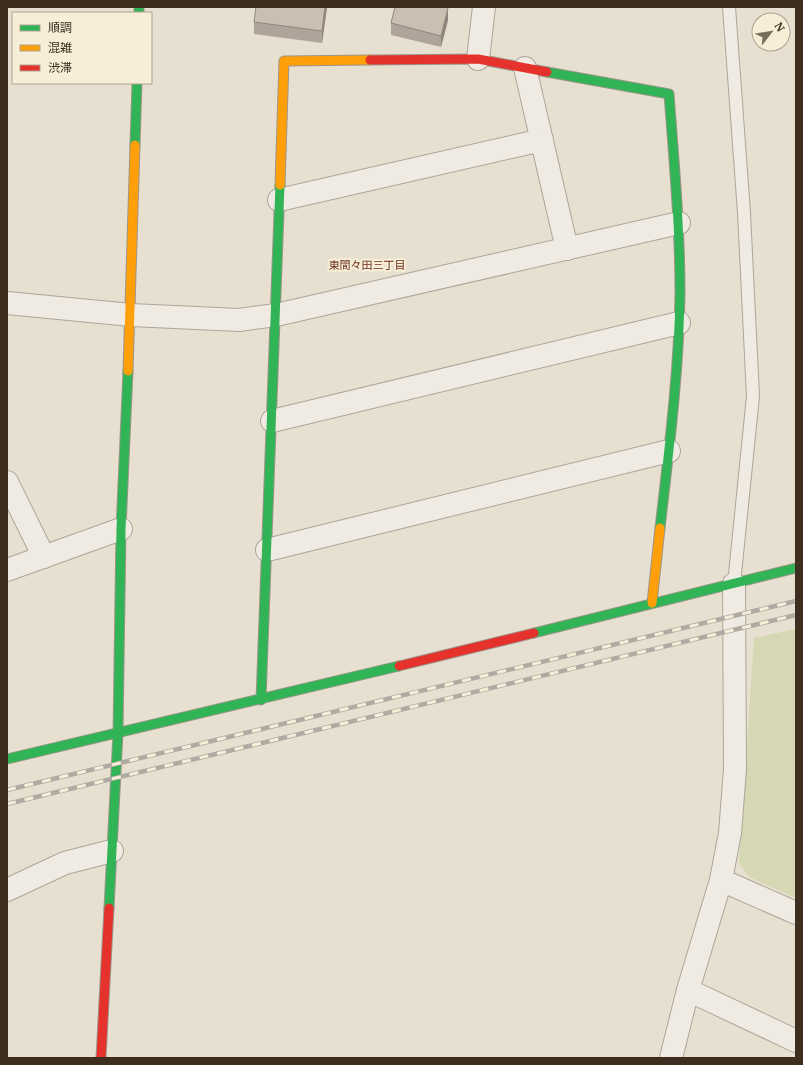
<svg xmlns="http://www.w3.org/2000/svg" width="803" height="1065" viewBox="0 0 803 1065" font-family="'Noto Serif','Noto Sans JP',serif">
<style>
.green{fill:#d6d7b3}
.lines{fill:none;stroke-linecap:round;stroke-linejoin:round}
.lane-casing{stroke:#ada599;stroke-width:14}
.street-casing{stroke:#ada599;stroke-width:24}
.fast-casing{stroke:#9c958a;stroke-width:11}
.slow-casing{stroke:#9c958a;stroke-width:11}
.jam-casing{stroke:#9c958a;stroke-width:11}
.lane{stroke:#efebe3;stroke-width:12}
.street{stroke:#efebe3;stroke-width:22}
.fast{stroke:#30b455;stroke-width:9}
.slow{stroke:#ff9f0a;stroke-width:9}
.jam{stroke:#e5322d;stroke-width:9}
.rail-casing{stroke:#afaaa2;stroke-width:4.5}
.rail{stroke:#f7eed8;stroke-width:3;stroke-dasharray:9;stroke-linecap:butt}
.wall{fill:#afa499}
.shaded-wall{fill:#8e867d}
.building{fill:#cbbfb2;stroke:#8e867d}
.labels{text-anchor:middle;stroke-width:4;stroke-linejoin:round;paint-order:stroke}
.neighbourhood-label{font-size:11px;fill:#6b2e1e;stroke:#f7eed8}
</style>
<rect width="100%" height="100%" fill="#e7e0d1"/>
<path class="green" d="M796,629V898L749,877L739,863L754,638Z"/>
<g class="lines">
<defs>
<path id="lane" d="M729,7L744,213L753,396L734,584"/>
<g id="street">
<path d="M478,59L484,7"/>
<path d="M525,68L567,249"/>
<path d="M279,200L542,140"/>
<path d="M7,303L131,315L239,320L276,315L679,223"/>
<path d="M272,421L679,323"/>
<path d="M7,482L44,557"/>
<path d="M267,550L669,451"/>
<path d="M7,570L121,529"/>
<path d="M721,880L796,913"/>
<path d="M7,890L65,863L112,851"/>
<path d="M688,990L796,1041"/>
<path d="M671,1058L688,990L721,880L730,833L735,769L734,584"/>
</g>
<g id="fast">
<path d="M139,7V13"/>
<path d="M547,72L669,94C674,160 680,227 680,293C679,372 669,450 660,528"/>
<path d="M135,145L137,83"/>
<path d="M534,633L796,568"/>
<path d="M261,700L280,185"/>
<path d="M7,759L399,666"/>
<path d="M109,908L118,733L121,529L128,371"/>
</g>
<g id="slow">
<path d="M280,185L284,61L370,60"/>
<path d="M128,371L135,145"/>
<path d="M652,603L660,528"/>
</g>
<g id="jam">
<path d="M370,60L478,59L547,72"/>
<path d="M399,666L534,633"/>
<path d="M101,1058L109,908"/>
</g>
</defs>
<use href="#lane" class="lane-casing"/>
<use href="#street" class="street-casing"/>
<use href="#fast" class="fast-casing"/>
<use href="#slow" class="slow-casing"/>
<use href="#jam" class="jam-casing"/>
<use href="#lane" class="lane"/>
<use href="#street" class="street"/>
<use href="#fast" class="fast"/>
<use href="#slow" class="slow"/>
<use href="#jam" class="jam"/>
<defs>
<g id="rail">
<path d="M7,790L796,601"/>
<path d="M7,804L796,615"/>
</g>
</defs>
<use href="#rail" class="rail-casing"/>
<use href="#rail" class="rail"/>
</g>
<g class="wall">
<path d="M256,7H327L322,43L254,34V22Z"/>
<path d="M448,20L441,47L391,35V23Z"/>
</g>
<g class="shaded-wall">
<path d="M325,7H327L322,43V31Z"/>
<path d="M448,8V20L441,47V36Z"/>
</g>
<g class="building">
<path d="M256,7H325L322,31L254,22Z"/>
<path d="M395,7H442L448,8L441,36L391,23Z"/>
</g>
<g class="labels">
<g class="neighbourhood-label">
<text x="367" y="269">東間々田三丁目</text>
</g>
</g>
<rect width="803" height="1065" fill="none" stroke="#3d2e20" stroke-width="16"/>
<rect x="12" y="12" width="140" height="72" fill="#f7eed8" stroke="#ada18e"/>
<rect x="20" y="25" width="20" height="6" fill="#30b455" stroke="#ada18e"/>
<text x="48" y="32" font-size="12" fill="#3d2e20">順調</text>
<rect x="20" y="45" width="20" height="6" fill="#ff9f0a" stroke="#ada18e"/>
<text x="48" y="52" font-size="12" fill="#3d2e20">混雑</text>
<rect x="20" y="65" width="20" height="6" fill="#e5322d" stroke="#ada18e"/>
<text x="48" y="72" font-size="12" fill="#3d2e20">渋滞</text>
<g transform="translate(771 32) rotate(59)"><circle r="19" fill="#f7eed8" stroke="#ada18e"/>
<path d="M0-3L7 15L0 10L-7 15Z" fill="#786c5e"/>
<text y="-6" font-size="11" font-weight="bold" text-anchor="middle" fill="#3d2e20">N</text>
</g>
</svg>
